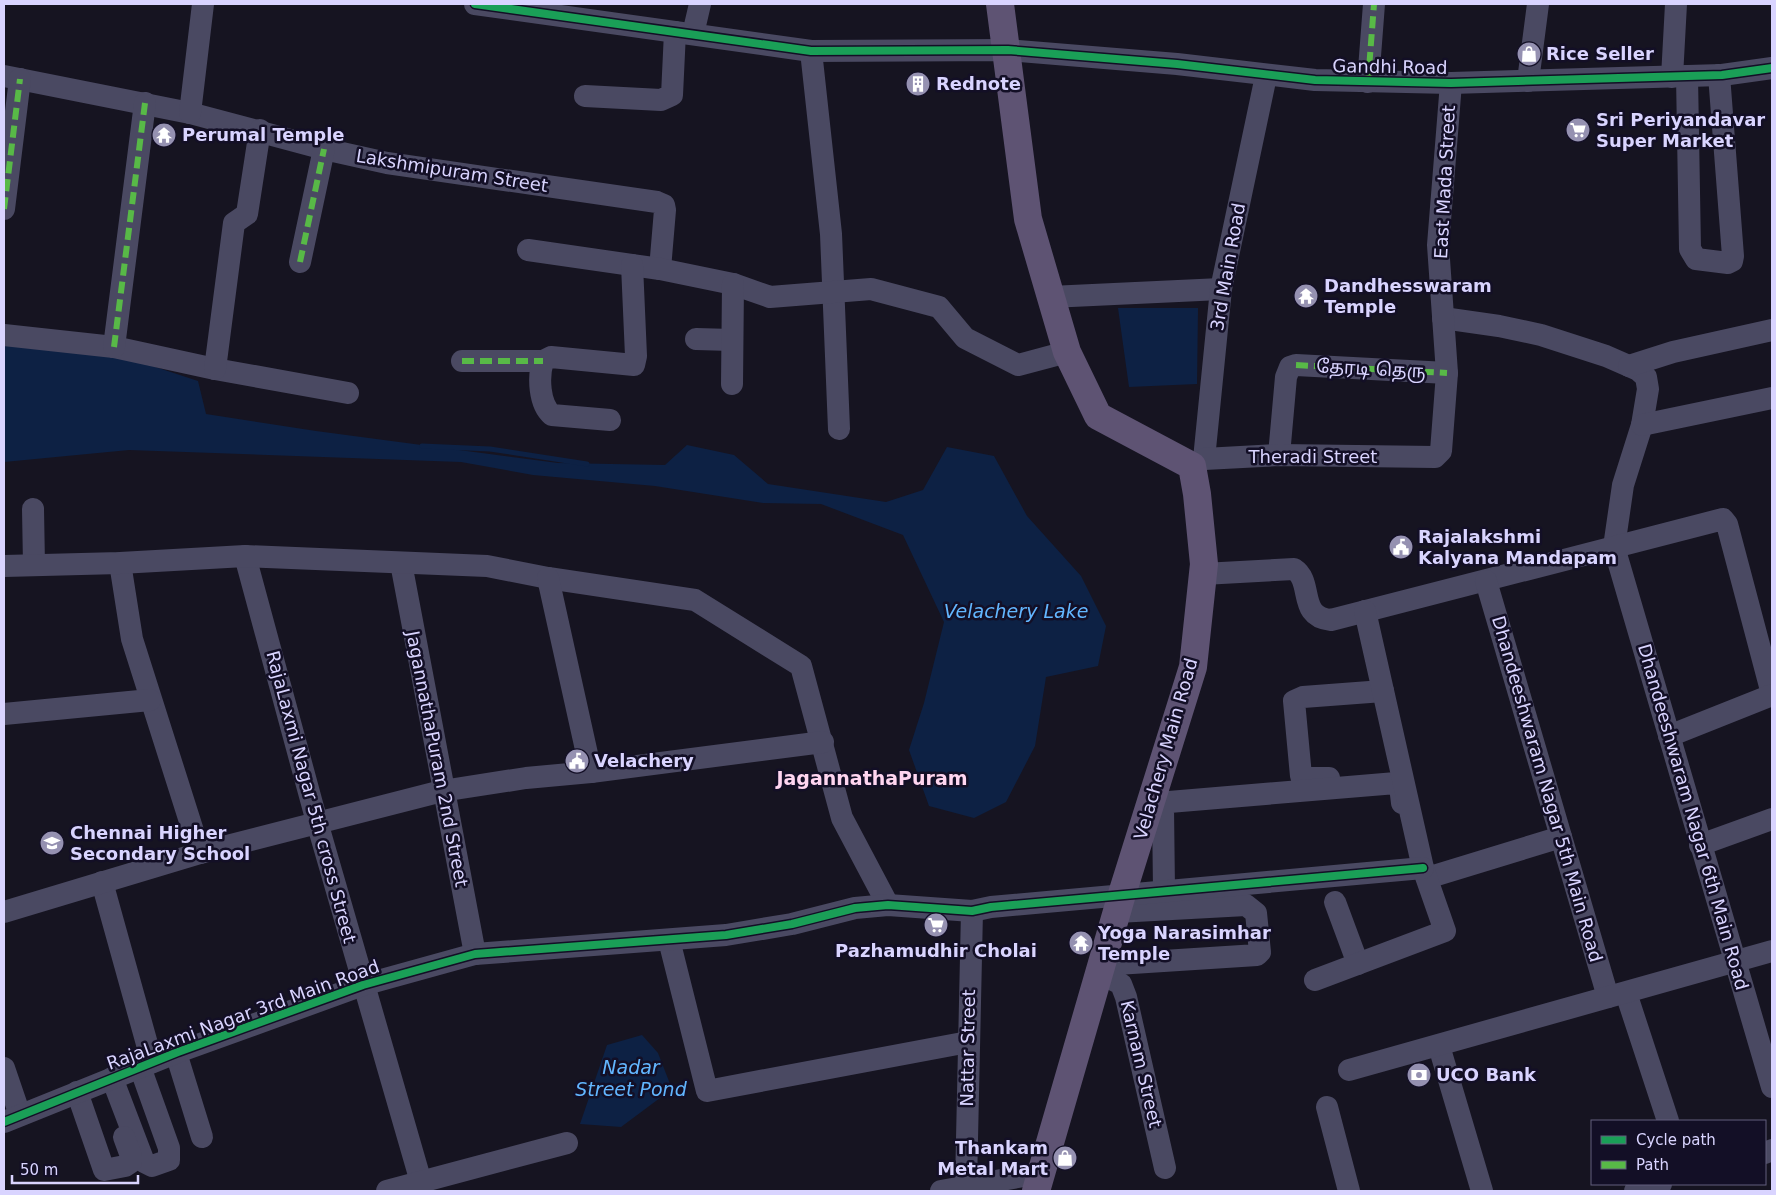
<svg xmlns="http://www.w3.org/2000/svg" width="1776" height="1195" viewBox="0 0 1776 1195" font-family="'DejaVu Sans','Noto Sans Tamil',sans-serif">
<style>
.water{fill:#0d2144}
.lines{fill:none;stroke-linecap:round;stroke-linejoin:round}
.stream{stroke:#0d2144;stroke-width:5}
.minor{stroke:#4a4962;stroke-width:22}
.major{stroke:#5e5373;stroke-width:28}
.quiet{stroke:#58b947;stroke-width:6;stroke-dasharray:12 6;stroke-linecap:butt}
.cycleway-casing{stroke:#130f26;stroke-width:11}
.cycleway{stroke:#1a9f57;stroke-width:8}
.labels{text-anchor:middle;stroke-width:5;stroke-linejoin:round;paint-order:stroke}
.poi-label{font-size:18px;font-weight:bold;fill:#d9d4ff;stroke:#130f26;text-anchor:start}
.street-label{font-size:18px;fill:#d9d4ff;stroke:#130f26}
.water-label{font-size:19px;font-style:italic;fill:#62b6ff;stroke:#130f26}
.neighbourhood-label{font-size:19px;font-weight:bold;fill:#ffd6f0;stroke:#130f26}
</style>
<rect width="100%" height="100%" fill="#161421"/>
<g class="water">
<path d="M1118,308H1198L1197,384L1129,387Z"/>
<path d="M4,344L122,356L198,381L206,414L316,431L558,463L665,465L687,445L734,455L768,484L886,502L923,490L947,447L994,456L1027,516L1081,576L1106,626L1098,666L1046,677L1035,746L1006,802L974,818L929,806L909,750L924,703L944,622L903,535L821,504L763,503L655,486L533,475L461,462L129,450L4,462Z"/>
<path d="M642,1035L658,1053L672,1089L621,1127L580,1124L607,1045Z"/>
</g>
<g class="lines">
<path class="stream" d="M422,446L490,449L587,464"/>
<g class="minor">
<path d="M475,4L811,51L1008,50L1177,64L1315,80L1451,83L1722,75L1772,68"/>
<path d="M693,34L700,4"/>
<path d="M811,51L831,234L839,429"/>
<path d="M4,76L190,113L324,149L387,163L657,202L664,205L665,210L660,269"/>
<path d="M1687,76L1690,249L1696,259L1728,263L1732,261L1733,256L1719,75"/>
<path d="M1672,77L1676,4"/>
<path d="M1528,81L1538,4"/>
<path d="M1368,82L1374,4"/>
<path d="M585,96L661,100L672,95L675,32"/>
<path d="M190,113L203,4"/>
<path d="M4,209L20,79"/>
<path d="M528,250L660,269L733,284L770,297L871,289L939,307L965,338L1018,365L1067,352"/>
<path d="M300,262L324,149"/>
<path d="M1050,297L1221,289"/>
<path d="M1443,318L1499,326L1541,335L1606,356L1638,370L1646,377L1648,389L1642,425L1623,485L1614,547L1772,1087"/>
<path d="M4,335L114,347L215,369L348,393"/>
<path d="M696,339L732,340"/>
<path d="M114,347L145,103"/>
<path d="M462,361H543"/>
<path d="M1629,366L1673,352L1772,330"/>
<path d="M215,369L234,223L247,214L260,130"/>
<path d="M732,384L733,284"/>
<path d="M610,420L552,415C539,404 538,377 543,361L551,357L634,365L636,356L632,265"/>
<path d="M1642,425L1772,398"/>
<path d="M1279,455L1286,377L1290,367L1296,365L1447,373"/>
<path d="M1204,459L1221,289L1266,76"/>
<path d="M1192,466L1204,459L1279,455L1435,457L1441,451L1447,373L1438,245L1451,83"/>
<path d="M33,509L34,565"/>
<path d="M245,556L317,822L421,1182"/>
<path d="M120,563L132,639L200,853"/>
<path d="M401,563L475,954"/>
<path d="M4,566L120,563L245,556L487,566L548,578L695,600L801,666L842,818L888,905"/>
<path d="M1203,574L1294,569C1314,582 1297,617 1331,620L1723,519L1727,524L1772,694"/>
<path d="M548,578L591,772"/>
<path d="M1486,581L1608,997"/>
<path d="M4,714L150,700"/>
<path d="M1669,736L1772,695"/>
<path d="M1329,778H1303L1301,776L1294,701L1303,697L1383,691"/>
<path d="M1700,845L1772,819"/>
<path d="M1427,878L1561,837"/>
<path d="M102,882L152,1062"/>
<path d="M1164,890L1163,808L1169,802L1396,783L1400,786L1402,803"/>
<path d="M1335,902L1358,964"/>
<path d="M4,912L200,853L442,791L526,778L591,772L823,742"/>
<path d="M669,940L707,1091L968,1042"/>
<path d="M1101,965L1257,955L1260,952L1256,913L1246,905L1117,912"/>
<path d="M1099,973L1121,984L1126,997L1165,1168"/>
<path d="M1315,980L1445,931L1423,868L1365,611"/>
<path d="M1626,993L1668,1121"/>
<path d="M1439,1046L1482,1191"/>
<path d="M176,1053L202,1137"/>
<path d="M4,1068L20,1115"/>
<path d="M1349,1070L1772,951"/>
<path d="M112,1078L144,1162L152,1166L169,1160V1148L140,1067"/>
<path d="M77,1092L104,1170L125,1166L131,1162V1156L124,1137"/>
<path d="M1327,1107L1349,1191"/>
<path d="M4,1122L178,1052L363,985L475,954L726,935L792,924L855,908L888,905L972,911L991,907L1423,868"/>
<path d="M1765,1153L1772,1150"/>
<path d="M966,1185L972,911"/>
<path d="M387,1191L567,1143"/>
<path d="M941,1191L1040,1173"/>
<path d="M1635,1191L1661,1184"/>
</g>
<path class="major" d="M1000,4L1028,219L1067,352L1098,416L1192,466L1197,494L1204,564L1193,667L1122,894L1036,1191"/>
<g class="quiet">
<path d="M1368,82L1374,4"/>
<path d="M4,209L20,79"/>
<path d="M300,262L324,149"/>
<path d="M114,347L145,103"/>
<path d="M462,361H543"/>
<path d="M1296,365L1447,373"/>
</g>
<defs>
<g id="cycleway">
<path d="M475,4L811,51L1008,50L1177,64L1315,80L1451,83L1722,75L1772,68"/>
<path d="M4,1122L178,1052L363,985L475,954L726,935L792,924L855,908L888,905L972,911L991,907L1423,868"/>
</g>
</defs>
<use href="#cycleway" class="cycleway-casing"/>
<use href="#cycleway" class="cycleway"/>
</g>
<defs>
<symbol id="shop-disc" viewBox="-11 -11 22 22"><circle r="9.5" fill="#9591b1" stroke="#130f26"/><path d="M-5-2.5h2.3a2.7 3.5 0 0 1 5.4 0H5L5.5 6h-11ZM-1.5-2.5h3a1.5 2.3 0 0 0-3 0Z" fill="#fff"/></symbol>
<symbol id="building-disc" viewBox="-11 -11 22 22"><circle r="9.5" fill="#9591b1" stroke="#130f26"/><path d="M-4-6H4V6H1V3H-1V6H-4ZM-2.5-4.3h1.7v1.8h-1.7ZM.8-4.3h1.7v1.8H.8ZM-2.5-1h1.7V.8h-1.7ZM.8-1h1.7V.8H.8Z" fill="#fff"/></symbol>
<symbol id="supermarket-disc" viewBox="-11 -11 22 22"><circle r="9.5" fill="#9591b1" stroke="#130f26"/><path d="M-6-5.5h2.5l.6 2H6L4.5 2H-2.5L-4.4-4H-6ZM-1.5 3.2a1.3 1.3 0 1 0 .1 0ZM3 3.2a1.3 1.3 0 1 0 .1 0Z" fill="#fff"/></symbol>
<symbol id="temple-disc" viewBox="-11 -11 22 22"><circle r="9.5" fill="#9591b1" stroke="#130f26"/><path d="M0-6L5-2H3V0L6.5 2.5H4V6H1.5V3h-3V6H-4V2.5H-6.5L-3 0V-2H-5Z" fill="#fff"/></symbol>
<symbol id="civic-disc" viewBox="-11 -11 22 22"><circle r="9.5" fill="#9591b1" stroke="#130f26"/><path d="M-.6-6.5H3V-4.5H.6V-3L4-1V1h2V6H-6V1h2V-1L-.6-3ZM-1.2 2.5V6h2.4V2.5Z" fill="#fff"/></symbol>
<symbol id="school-disc" viewBox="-11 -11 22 22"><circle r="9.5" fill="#9591b1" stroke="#130f26"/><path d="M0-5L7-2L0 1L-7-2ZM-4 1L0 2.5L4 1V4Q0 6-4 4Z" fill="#fff"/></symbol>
<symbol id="bank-disc" viewBox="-11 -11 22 22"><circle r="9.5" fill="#9591b1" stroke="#130f26"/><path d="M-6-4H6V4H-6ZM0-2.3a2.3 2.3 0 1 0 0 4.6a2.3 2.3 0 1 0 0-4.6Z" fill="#fff"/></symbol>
</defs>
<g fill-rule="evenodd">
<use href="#shop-disc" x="1515" y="40" width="28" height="28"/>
<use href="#building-disc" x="904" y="70" width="28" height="28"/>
<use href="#supermarket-disc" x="1564" y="116" width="28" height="28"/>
<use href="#temple-disc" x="150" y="121" width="28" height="28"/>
<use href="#temple-disc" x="1292" y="282" width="28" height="28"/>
<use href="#civic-disc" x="1387" y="533" width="28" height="28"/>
<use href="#civic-disc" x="563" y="747" width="28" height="28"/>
<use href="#school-disc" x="38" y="829" width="28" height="28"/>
<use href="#supermarket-disc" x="922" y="911" width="28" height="28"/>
<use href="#temple-disc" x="1067" y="929" width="28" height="28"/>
<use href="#bank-disc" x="1405" y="1061" width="28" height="28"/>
<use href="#shop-disc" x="1051" y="1144" width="28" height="28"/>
</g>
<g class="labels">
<g class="poi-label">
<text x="1546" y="60">Rice Seller</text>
<text x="936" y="90">Rednote</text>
<text x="1596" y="126">Sri Periyandavar<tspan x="1596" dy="21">Super Market</tspan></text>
<text x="182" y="141">Perumal Temple</text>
<text x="1324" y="292">Dandhesswaram<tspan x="1324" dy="21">Temple</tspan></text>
<text x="1418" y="543">Rajalakshmi<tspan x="1418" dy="21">Kalyana Mandapam</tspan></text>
<text x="594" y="767">Velachery</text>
<text x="70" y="839">Chennai Higher<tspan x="70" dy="21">Secondary School</tspan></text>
<text x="1098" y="939">Yoga Narasimhar<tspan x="1098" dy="21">Temple</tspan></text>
<text x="936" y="957" text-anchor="middle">Pazhamudhir Cholai</text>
<text x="1436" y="1081">UCO Bank</text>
<text x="1048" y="1154" text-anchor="end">Thankam<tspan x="1048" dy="21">Metal Mart</tspan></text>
</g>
<g class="street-label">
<text transform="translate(1390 67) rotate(1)" y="6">Gandhi Road</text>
<text transform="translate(452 171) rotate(9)" y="6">Lakshmipuram Street</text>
<text transform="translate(1445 182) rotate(-87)" y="6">East Mada Street</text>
<text transform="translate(1228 267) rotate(-80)" y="6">3rd Main Road</text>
<text transform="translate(1371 369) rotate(3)" y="6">தேரடி தெரு</text>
<text x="1313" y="463">Theradi Street</text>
<text transform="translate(1166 749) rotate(-74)" y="6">Velachery Main Road</text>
<text transform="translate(437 759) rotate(79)" y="6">JagannathaPuram 2nd Street</text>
<text transform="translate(1547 789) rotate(74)" y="6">Dhandeeshwaram Nagar 5th Main Road</text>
<text transform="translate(311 797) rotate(75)" y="6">RajaLaxmi Nagar 5th cross Street</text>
<text transform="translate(1693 817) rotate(74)" y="6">Dhandeeshwaram Nagar 6th Main Road</text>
<text transform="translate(243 1015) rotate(-20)" y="6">RajaLaxmi Nagar 3rd Main Road</text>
<text transform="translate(968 1048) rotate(-89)" y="6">Nattar Street</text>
<text transform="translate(1141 1064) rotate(77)" y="6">Karnam Street</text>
</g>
<g class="water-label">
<text x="1016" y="618">Velachery Lake</text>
<text x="631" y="1074">Nadar<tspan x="631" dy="22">Street Pond</tspan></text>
</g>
<g class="neighbourhood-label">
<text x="872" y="785">JagannathaPuram</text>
</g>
</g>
<rect width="1776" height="1195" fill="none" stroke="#d9d4ff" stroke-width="10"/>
<rect x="1591" y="1120" width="175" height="65" fill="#130f26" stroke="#625e7d"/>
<rect x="1601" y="1136" width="25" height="8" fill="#1a9f57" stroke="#625e7d"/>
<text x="1636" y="1145" font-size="15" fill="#d9d4ff">Cycle path</text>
<rect x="1601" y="1161" width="25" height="8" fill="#58b947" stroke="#625e7d"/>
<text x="1636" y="1170" font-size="15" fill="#d9d4ff">Path</text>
<path d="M12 1175v8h126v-8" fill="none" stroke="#d9d4ff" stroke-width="2.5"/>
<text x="20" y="1175" font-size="15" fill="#d9d4ff" stroke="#130f26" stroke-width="4" paint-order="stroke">50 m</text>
</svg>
